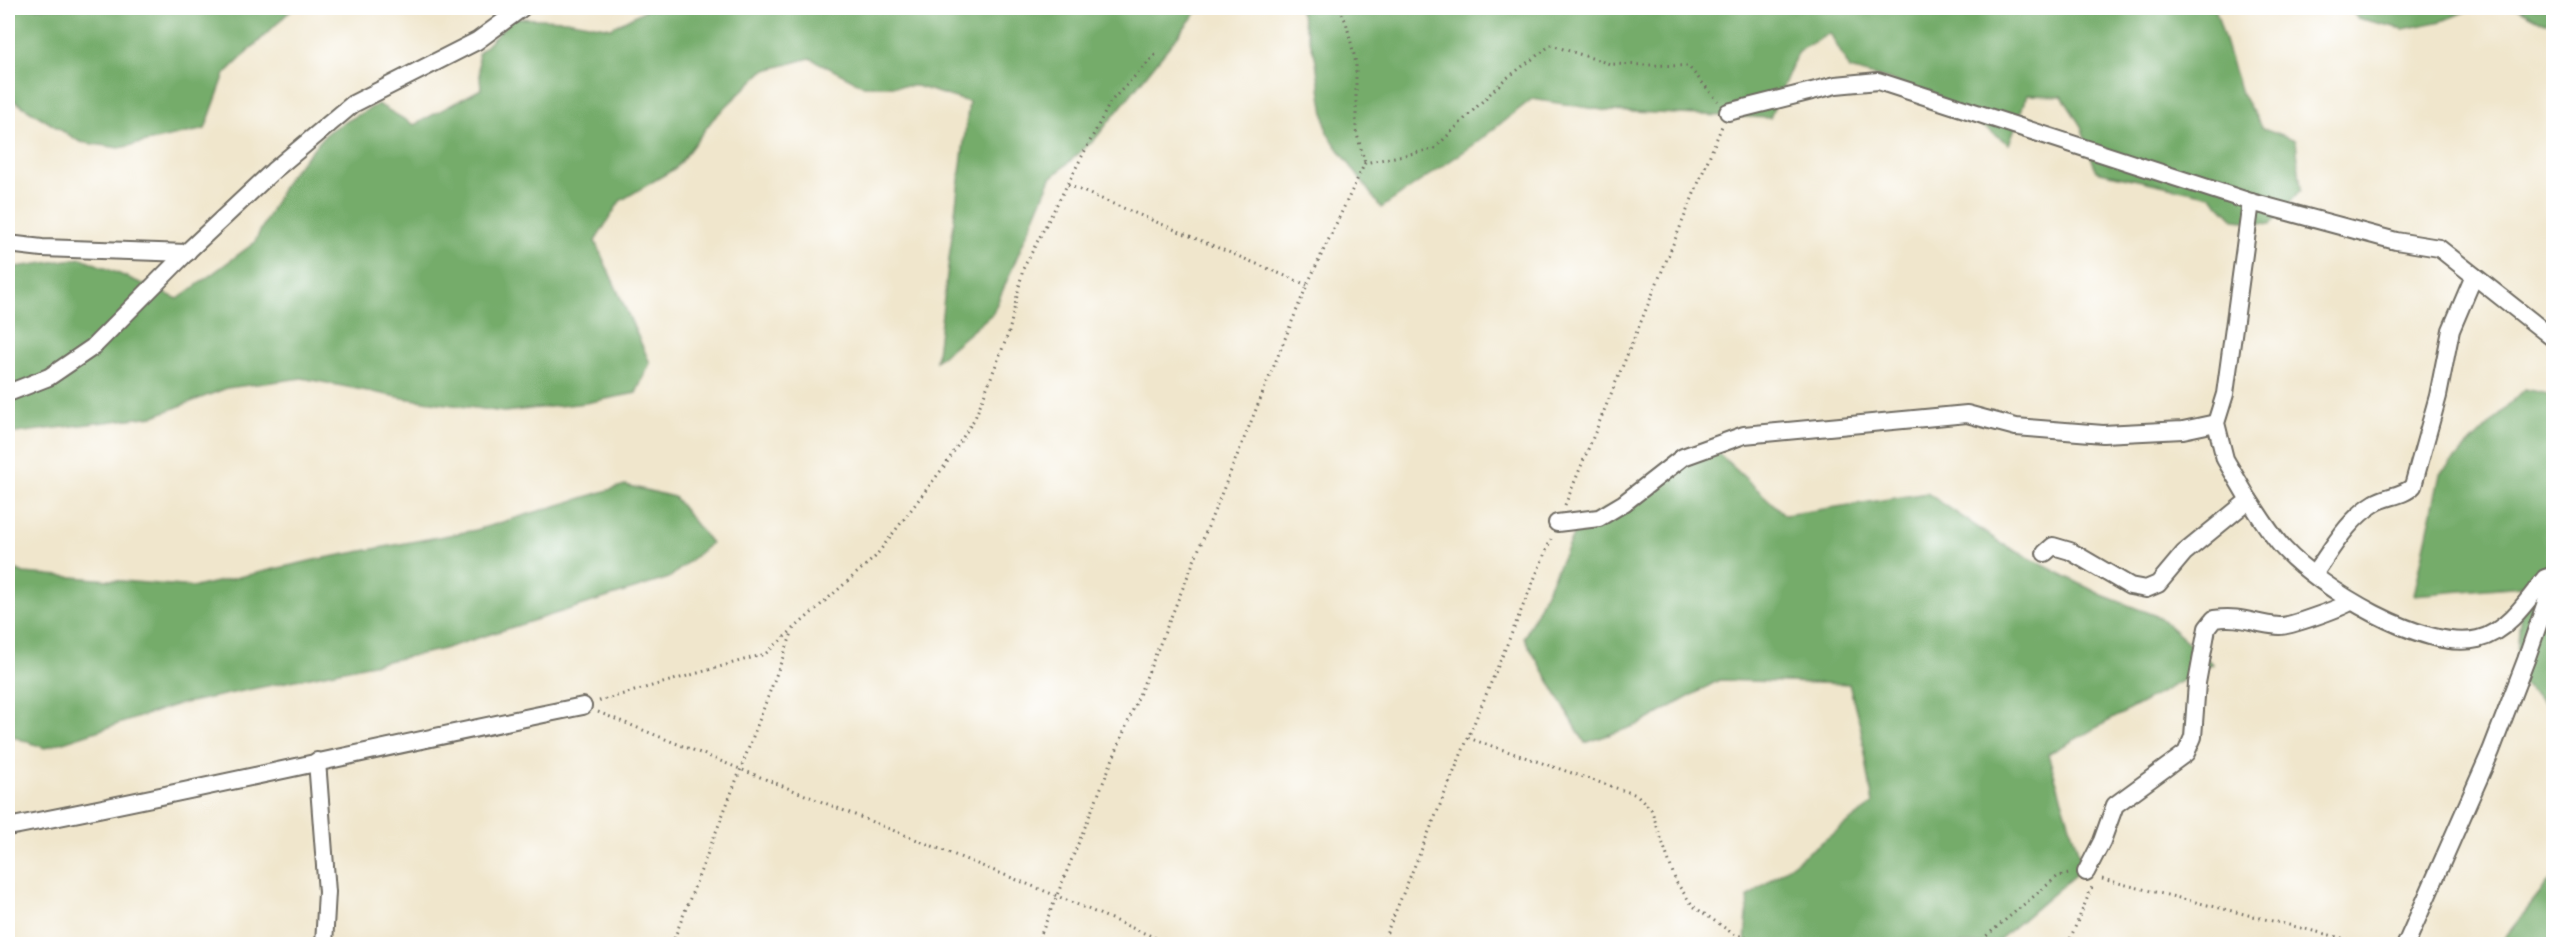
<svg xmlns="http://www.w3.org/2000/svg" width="2561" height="952" viewBox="0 0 2561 952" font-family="'Libre Bodoni',serif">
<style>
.forest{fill:#74ac6b;stroke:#506c4b;stroke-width:1.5}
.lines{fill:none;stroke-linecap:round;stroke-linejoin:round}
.street-casing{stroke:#706c63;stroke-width:20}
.path{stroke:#706c63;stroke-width:3;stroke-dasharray:1.5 4.5;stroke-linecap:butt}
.street{stroke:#fff;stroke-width:16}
</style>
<rect width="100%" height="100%" fill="#fff"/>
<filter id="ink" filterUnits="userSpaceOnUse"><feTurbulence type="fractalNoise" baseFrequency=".0167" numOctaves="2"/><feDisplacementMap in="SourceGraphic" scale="12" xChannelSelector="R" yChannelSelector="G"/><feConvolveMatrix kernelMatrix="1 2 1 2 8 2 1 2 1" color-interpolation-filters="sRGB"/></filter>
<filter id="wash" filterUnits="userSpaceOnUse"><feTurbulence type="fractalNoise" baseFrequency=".008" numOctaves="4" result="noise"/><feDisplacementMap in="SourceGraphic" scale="24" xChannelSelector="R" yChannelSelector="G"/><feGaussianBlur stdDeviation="1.35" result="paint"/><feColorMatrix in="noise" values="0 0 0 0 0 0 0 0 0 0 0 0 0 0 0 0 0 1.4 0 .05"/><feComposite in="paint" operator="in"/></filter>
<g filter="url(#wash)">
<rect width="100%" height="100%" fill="#f0e6cc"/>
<g class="forest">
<path d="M8,8H293L225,74L205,129L119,148L80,142L8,97Z"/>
<path d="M649,8H1200L1095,139L1051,178L993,313L936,361L969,102L916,86H864L810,58L763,71L713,119L676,168L620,201L595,241L650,363L636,393L586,403L504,412L403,398L302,378L227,388L154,416L8,434V268L82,258L178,299L254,243L289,176L329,131L378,104L414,125L481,89L478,54L513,18L566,20L611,28Z"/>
<path d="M1299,8H2215L2241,93L2263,128L2296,140L2301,190L2271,224L2235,220L2211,196L2096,171L2081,126L2062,96L2027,95L2009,144L1932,92L1850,69L1830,33L1798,51L1770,118L1609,111L1532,99L1472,146L1381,208L1327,133L1315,56Z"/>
<path d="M2349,8H2474L2442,21L2403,29L2357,18Z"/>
<path d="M2516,8H2553V22L2545,23Z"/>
<path d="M2525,389L2553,395V711L2515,677L2523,586L2414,595L2440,474Z"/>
<path d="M1715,450L1785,515L1927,493L2004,545L2102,595L2159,617L2213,664L2048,754L2083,868L1994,944H1745L1748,897L1873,804L1861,729L1849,684L1719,680L1640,724L1585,743L1524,638L1579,523Z"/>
<path d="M625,485L674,497L711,543L669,578L440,650L176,705L45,748L8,735V566L24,573L195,587L314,560L476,530Z"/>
<path d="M2553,877V944H2503L2502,941Z"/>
</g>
</g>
<g filter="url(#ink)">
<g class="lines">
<defs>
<g id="street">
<path d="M1728,112L1836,85L1878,81L2251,202L2396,241L2439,248L2554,339"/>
<path d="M8,244L42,248L187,253"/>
<path d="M8,393L49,377L93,347L189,250L273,171L353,104L477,41L522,8"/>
<path d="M2249,500C2260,516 2271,535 2284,549C2320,588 2424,652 2478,639C2507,632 2528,600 2545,578L2554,575"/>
<path d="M1557,523L1599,518L1624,503L1683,457L1744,435L1967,414L2016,427L2103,434L2183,430L2216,423"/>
<path d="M2045,553L2053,546L2070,551L2130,586L2146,589L2158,584L2184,553L2249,500L2225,459L2216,423L2225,394L2251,202"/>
<path d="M2314,574C2332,549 2348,519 2375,503C2386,496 2404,496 2413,486L2438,396L2451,330L2474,276"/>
<path d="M317,761L327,892L324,944"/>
<path d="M8,827C200,790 391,745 583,706"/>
<path d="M2086,872L2102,841L2115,805L2186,753L2193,737L2197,683L2207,628L2214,619C2242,615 2253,624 2279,626C2288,627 2341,608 2350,602"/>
<path d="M2406,944L2491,751L2526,660L2554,579"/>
</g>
</defs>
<use href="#street" class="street-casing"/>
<g class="path">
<path d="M1339,8L1346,22L1356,63V131L1365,163"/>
<path d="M1068,185L1307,285"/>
<path d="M1565,505L1722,126"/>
<path d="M599,701L765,654L875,557L946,464L975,418L1009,332L1023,269L1111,101L1158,52"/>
<path d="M598,712L1057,896L1170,944"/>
<path d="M1468,738L1637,795L1651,809L1676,882L1693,906L1735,935L1790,944"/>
<path d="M2102,879L2366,944"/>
<path d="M672,944L740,771L792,633"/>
<path d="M1037,944L1307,285L1365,163L1434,149L1503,81L1551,45L1610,64L1688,66L1718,101"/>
<path d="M1382,944L1551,539"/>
<path d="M1971,944L1979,942L2058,876L2070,874"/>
<path d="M2068,944L2092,887"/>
</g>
<use href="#street" class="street"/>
</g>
</g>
<rect width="2561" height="952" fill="none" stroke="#fff" stroke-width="30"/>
</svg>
